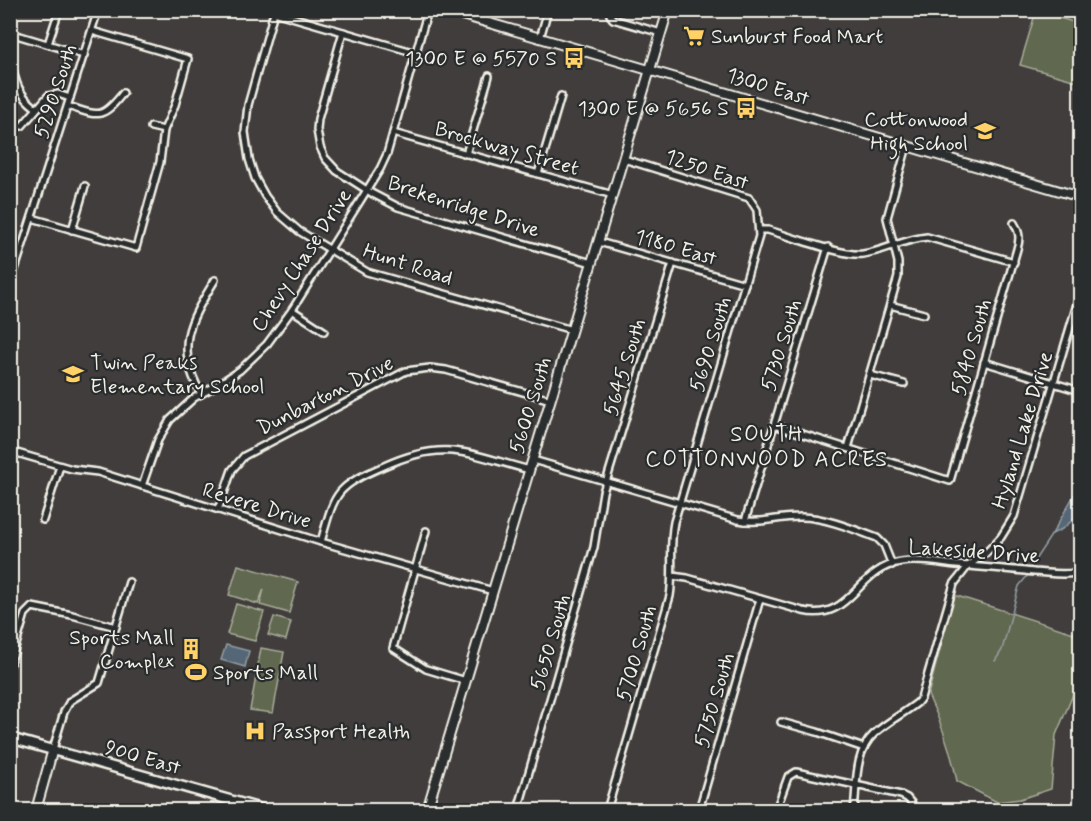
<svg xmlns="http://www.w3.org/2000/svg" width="1091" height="821" viewBox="0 0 1091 821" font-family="Mynerve,sans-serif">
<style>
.green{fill:#61684f;stroke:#aaac9c;stroke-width:1.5}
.water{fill:#546677;stroke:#949ea4;stroke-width:1.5}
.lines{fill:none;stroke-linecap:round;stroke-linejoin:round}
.stream{stroke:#949ea4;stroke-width:1.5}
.street-casing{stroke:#f4f1e8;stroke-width:10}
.secondary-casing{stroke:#f4f1e8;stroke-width:12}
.primary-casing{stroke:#f4f1e8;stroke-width:13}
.street{stroke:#2a2d2e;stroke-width:5}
.secondary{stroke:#2a2d2e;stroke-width:8}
.primary{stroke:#2a2d2e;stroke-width:8}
.labels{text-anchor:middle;stroke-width:4.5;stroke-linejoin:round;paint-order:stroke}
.poi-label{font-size:21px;fill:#f4f1e8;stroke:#2a2d2e;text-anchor:start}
.street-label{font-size:21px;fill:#f4f1e8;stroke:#2a2d2e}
.neighbourhood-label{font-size:22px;letter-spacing:1.5px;fill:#f4f1e8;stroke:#2a2d2e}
</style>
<rect width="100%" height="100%" fill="#403d3c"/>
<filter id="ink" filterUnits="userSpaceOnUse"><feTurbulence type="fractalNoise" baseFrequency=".0167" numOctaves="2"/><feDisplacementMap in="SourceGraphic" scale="12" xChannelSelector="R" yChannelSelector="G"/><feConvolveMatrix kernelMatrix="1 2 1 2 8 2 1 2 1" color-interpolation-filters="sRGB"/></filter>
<g filter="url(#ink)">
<g class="green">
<path d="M1036,11L1080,24V82L1020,65Z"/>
<path d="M238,565L298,582L289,613L260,605L264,589L258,604L229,595Z"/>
<path d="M954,595L1080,635V678L1056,735L1051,789L1020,799L997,802L957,781C951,751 942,724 928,695Z"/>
<path d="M236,604L264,612L255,641L227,634Z"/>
<path d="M274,617L291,622L286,640L268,635Z"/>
<path d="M261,648L284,652L273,713L250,710Z"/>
</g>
<g class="water">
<path d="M1080,466V514L1062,529L1052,534L1078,488V468Z"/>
<path d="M226,645L249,651L245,667L221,660Z"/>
</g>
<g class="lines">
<g class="stream">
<path d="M1031,566L1052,534"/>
<path d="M995,661L1002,650L1019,586L1028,575"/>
</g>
<defs>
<g id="street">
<path d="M610,10V15L613,19L661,33"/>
<path d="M343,32L318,119L317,130L320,147L325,158L337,171L373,194L398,207L592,263"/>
<path d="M10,33L84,55"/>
<path d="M540,38L548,10"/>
<path d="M48,44L59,10"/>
<path d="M416,53L274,12L248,105L245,132L249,159L255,178L265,196L277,212L299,231L367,272L572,330"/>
<path d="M12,64C15,83 20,96 36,108"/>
<path d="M68,106C98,116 102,120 123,93"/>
<path d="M22,126L48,96L58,94L70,98"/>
<path d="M151,127L164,130"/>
<path d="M393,133L613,195"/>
<path d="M466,154L489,76"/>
<path d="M538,174L561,96"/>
<path d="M32,218L136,248L160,162L164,130L175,105L188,59L92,31"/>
<path d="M72,230L85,186"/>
<path d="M759,230H768C789,236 845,257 863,254C885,251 904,239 927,237L1014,262"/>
<path d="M599,242L745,284"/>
<path d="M10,285L98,10"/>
<path d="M890,305L924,314"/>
<path d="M292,310L324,331"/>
<path d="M984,362L1080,391"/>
<path d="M870,375L904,384"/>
<path d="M201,394C175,345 188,324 215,280"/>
<path d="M774,425L950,481L1017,249C1020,239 1020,233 1014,223"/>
<path d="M848,448L898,277V262L887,218L907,146"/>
<path d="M10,451L72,469L98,472L321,542L493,591"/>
<path d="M533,460L738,520C762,524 776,517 799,517C822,516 856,530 877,538L884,545L892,565"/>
<path d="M142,486L158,440L170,420L194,398L219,384L240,370L267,344L292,310L380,169L387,154L428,10"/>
<path d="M218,510L232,470L244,456L406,371L430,368L446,370L551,400"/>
<path d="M43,520L60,466"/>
<path d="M745,521L828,247"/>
<path d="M426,531L393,648L426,669L466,681"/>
<path d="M321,542C335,492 335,487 384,466C446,438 468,454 530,470"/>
<path d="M672,576L687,578L803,611C852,622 856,569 901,562C919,559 938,563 956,565C982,567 1008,569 1034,572C1049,573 1066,576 1080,572"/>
<path d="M10,665L25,614L32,607L72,615L116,627"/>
<path d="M781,722L817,732L864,748"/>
<path d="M53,749L64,712L70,701L99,683L129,582"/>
<path d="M518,810L594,547L603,492L673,263"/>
<path d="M607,810L670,596C674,571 669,546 674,522L759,236L757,210L749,198L624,159"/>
<path d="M699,810L760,599"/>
<path d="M776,810L788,777L796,772L901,795L907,798L912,804"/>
<path d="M854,810C857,786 854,752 874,734C887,722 903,714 917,703L921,698L954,584L968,566L985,554L1001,537L1014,516L1080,294"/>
</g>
<g id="secondary">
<path d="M445,10L1080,197"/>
<path d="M36,810L53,749"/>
<path d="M427,810L668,10"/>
</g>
<path id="primary" d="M10,738L265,810"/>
</defs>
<use href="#street" class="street-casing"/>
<use href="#secondary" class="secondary-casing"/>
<use href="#primary" class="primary-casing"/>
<use href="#street" class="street"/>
<use href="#secondary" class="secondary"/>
<use href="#primary" class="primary"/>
</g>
</g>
<defs>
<symbol id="supermarket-bare" viewBox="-9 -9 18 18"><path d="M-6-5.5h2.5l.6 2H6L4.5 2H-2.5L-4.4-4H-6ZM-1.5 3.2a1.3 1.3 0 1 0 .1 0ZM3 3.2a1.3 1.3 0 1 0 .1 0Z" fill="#ffd166" stroke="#2a2d2e" stroke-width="2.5" paint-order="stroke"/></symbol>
<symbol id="bus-bare" viewBox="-9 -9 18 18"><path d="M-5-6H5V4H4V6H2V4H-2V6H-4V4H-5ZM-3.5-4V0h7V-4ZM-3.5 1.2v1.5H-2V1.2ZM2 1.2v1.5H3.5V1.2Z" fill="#ffd166" stroke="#2a2d2e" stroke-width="2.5" paint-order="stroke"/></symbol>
<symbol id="school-bare" viewBox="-9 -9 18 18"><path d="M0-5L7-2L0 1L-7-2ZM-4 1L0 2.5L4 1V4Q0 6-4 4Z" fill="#ffd166" stroke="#2a2d2e" stroke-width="2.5" paint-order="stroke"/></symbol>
<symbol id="building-bare" viewBox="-9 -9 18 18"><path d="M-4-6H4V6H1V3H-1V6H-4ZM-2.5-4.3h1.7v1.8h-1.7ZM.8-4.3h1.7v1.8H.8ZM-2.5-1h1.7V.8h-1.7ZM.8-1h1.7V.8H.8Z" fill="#ffd166" stroke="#2a2d2e" stroke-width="2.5" paint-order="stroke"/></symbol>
<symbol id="stadium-bare" viewBox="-9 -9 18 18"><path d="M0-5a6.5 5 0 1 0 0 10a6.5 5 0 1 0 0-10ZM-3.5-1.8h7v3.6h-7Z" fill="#ffd166" stroke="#2a2d2e" stroke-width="2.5" paint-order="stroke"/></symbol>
<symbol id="hospital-bare" viewBox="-9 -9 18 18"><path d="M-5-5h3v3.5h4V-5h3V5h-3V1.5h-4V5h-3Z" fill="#ffd166" stroke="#2a2d2e" stroke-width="2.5" paint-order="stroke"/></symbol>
</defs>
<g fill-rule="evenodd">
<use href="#supermarket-bare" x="679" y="21" width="30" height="30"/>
<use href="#bus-bare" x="559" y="43" width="30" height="30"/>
<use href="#bus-bare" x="731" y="93" width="30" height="30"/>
<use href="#school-bare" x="970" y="116" width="30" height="30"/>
<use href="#school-bare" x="58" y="359" width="30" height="30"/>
<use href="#building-bare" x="176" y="634" width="30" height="30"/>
<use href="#stadium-bare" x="181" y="657" width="30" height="30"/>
<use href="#hospital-bare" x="240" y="716" width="30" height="30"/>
</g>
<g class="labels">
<g class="poi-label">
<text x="711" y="43">Sunburst Food Mart</text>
<text x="557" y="65" text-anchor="end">1300 E @ 5570 S</text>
<text x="729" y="115" text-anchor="end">1300 E @ 5656 S</text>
<text x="968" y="126" text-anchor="end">Cottonwood<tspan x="968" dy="24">High School</tspan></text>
<text x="90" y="369">Twin Peaks<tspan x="90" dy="24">Elementary School</tspan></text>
<text x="174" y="644" text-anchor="end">Sports Mall<tspan x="174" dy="24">Complex</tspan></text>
<text x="213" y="679">Sports Mall</text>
<text x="272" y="738">Passport Health</text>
</g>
<g class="street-label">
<text transform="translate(768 86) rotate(17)" y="7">1300 East</text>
<text transform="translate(55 91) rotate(-72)" y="7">5290 South</text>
<text transform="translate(507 148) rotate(16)" y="7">Brockway Street</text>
<text transform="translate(707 169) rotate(19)" y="7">1250 East</text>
<text transform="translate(464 206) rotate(18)" y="7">Brekenridge Drive</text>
<text transform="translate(676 247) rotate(16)" y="7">1180 East</text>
<text transform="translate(301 260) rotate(-57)" y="7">Chevy Chase Drive</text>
<text transform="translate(408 264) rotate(18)" y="7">Hunt Road</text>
<text transform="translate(710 344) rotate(-73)" y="7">5690 South</text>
<text transform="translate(781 345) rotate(-73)" y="7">5730 South</text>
<text transform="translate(971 347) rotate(-74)" y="7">5840 South</text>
<text transform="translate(624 367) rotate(-73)" y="7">5645 South</text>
<text transform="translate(325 395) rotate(-27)" y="7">Dunbarton Drive</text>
<text transform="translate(530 405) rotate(-73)" y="7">5600 South</text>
<text transform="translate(1022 430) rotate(-73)" y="7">Hyland Lake Drive</text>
<text transform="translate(257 505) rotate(17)" y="7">Revere Drive</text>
<text transform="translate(974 551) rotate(4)" y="7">Lakeside Drive</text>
<text transform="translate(550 642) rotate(-74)" y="7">5650 South</text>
<text transform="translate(636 653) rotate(-74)" y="7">5700 South</text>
<text transform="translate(714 700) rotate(-74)" y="7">5750 South</text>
<text transform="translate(143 757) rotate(16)" y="7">900 East</text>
</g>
<g class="neighbourhood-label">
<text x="767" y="441">SOUTH<tspan x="767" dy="25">COTTONWOOD ACRES</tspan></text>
</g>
</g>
<rect width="1091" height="821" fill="none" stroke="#2a2d2e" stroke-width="36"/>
<rect x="18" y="18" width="1055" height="785" fill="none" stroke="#f4f1e8" stroke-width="2" filter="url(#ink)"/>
</svg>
